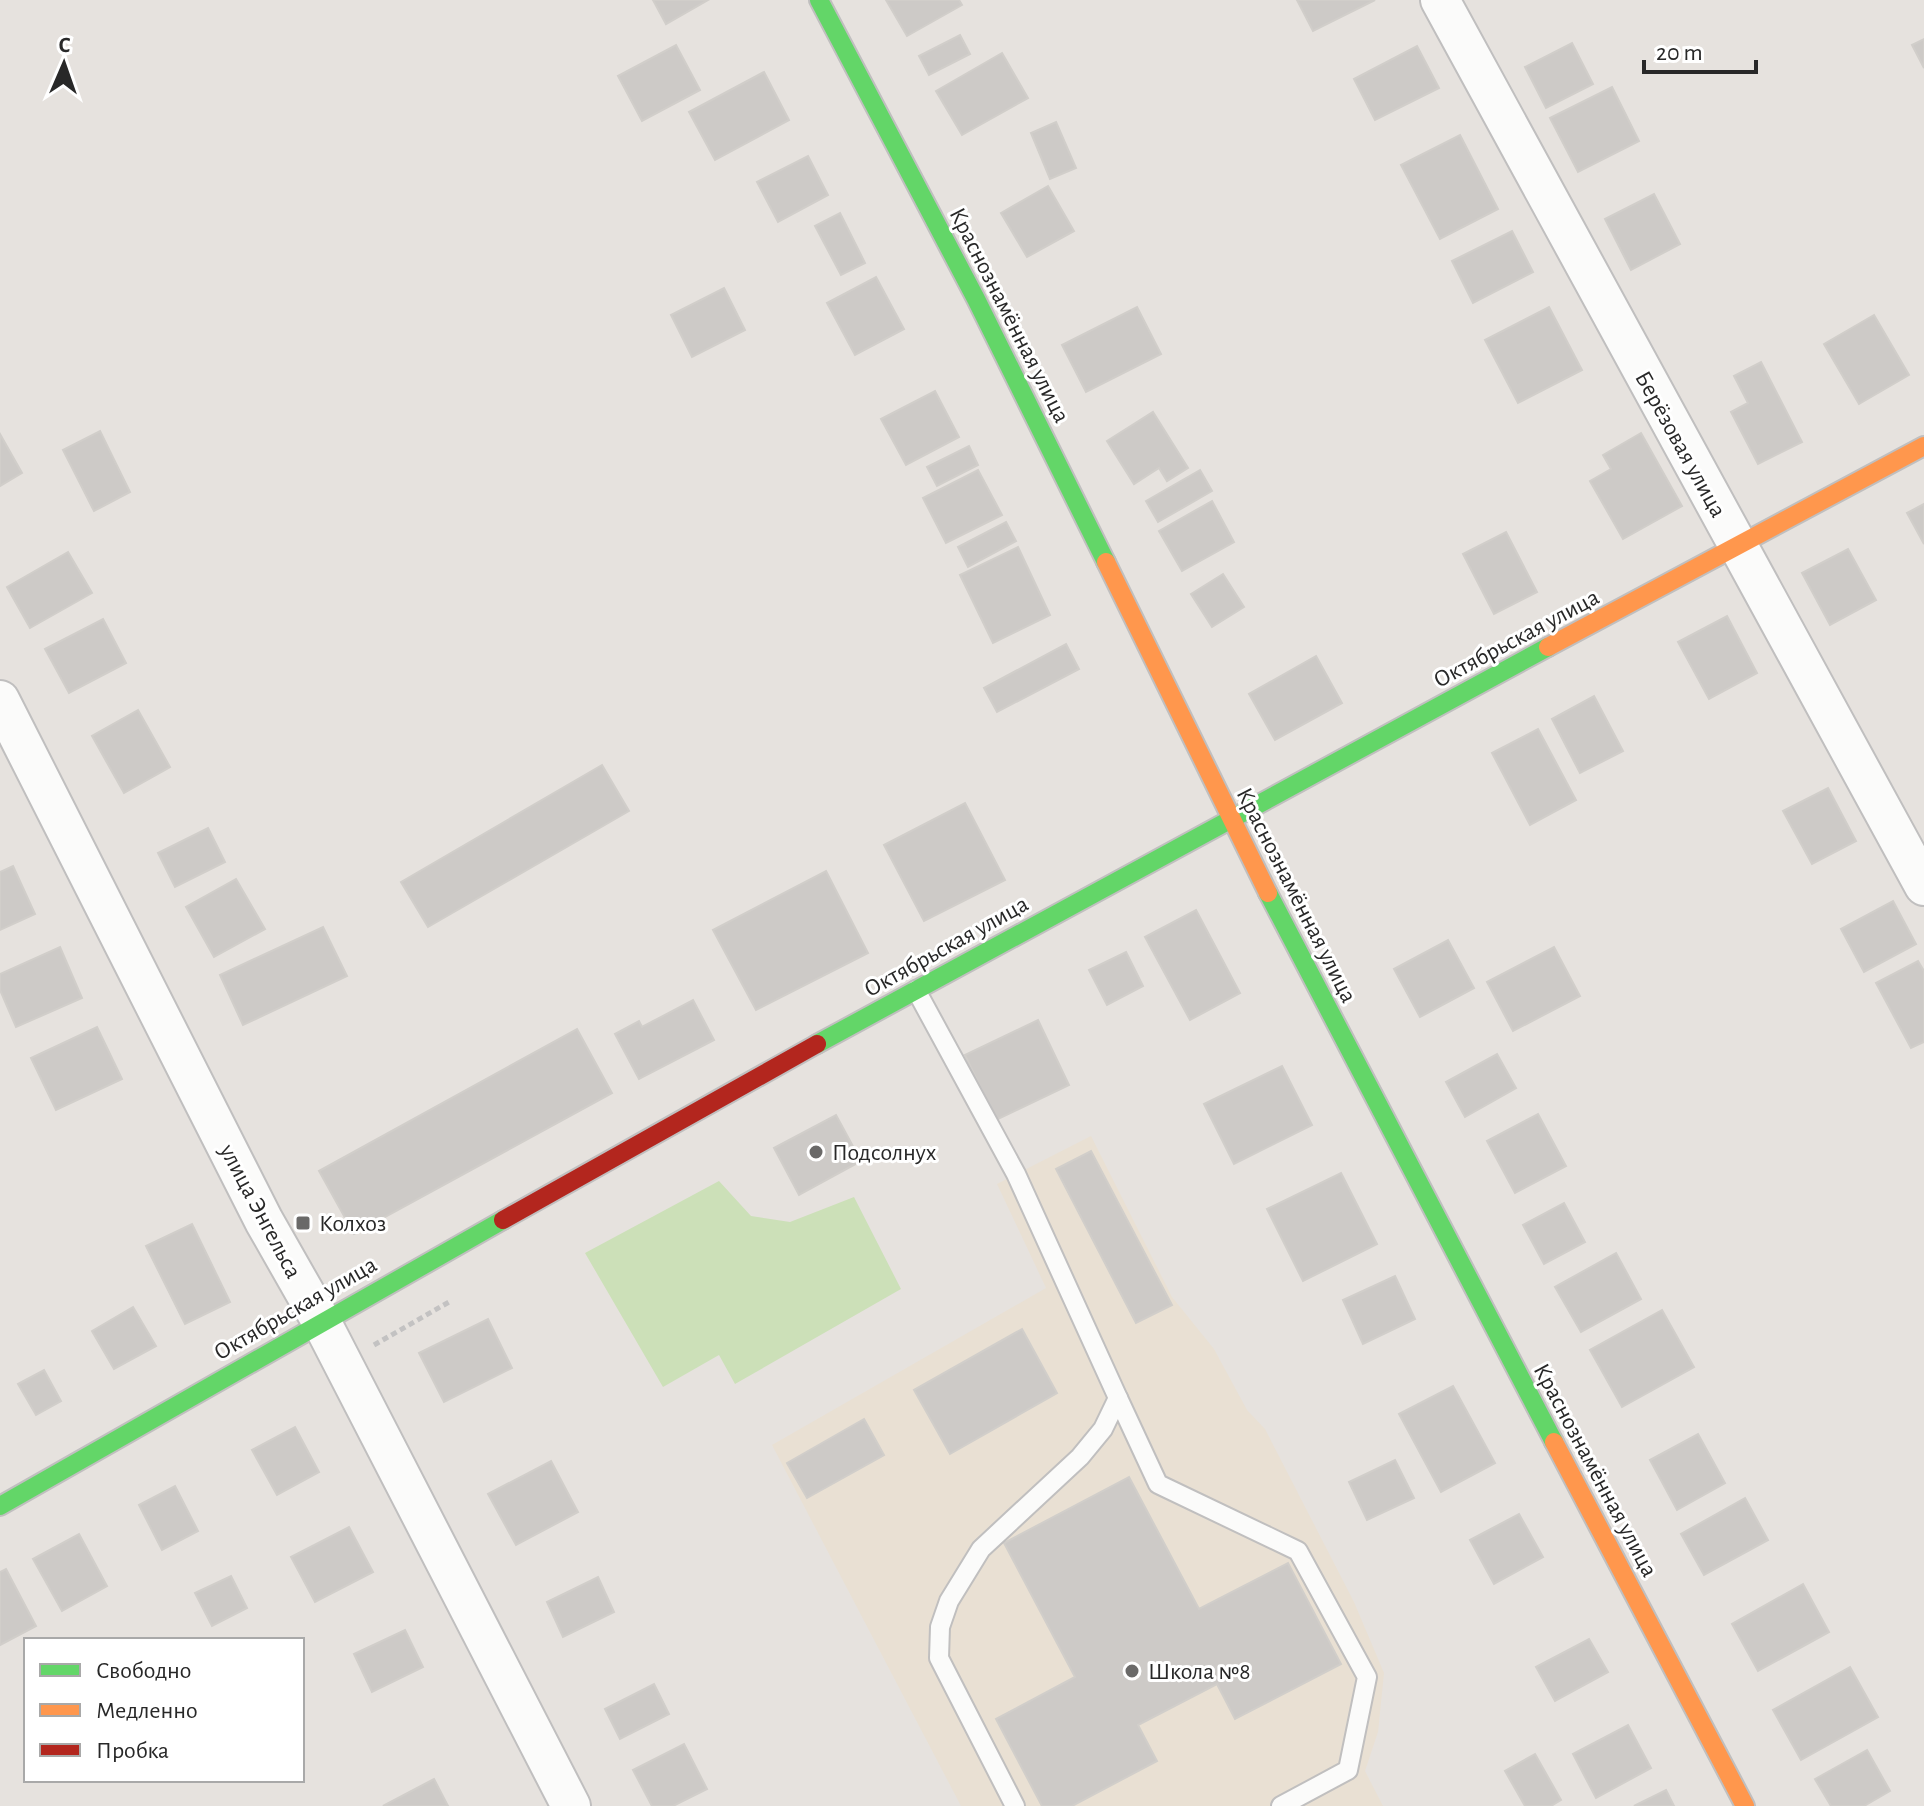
<svg xmlns="http://www.w3.org/2000/svg" width="1924" height="1806" viewBox="0 0 1924 1806" font-family="'Alegreya Sans',sans-serif">
<style>
.education{fill:#e9e0d3}
.green{fill:#cce0b8}
.building{fill:#cdcac7;stroke:#d1ceca;stroke-width:2}
.lines{fill:none;stroke-linecap:round;stroke-linejoin:round}
.lane-casing{stroke:#c0bfbf;stroke-width:22}
.street-casing{stroke:#c0bfbf;stroke-width:42}
.fast-casing{stroke:#c0bfbf;stroke-width:22}
.slow-casing{stroke:#c0bfbf;stroke-width:22}
.jam-casing{stroke:#c0bfbf;stroke-width:22}
.path{stroke:#c3c2c2;stroke-width:5;stroke-dasharray:6 4;stroke-linecap:butt}
.lane{stroke:#fbfbfa;stroke-width:18}
.street{stroke:#fbfbfa;stroke-width:38}
.fast{stroke:#63d668;stroke-width:18}
.slow{stroke:#ff974d;stroke-width:18}
.jam{stroke:#b3261e;stroke-width:18}
.poi-dot{fill:#6a6968;stroke:#fff;stroke-width:3}
.labels{text-anchor:middle;stroke-width:6;stroke-linejoin:round;paint-order:stroke}
.street-label{font-size:24px;fill:#282828;stroke:#fff}
.poi-label{font-size:24px;fill:#282828;stroke:#fff;text-anchor:start}
</style>
<rect width="100%" height="100%" fill="#e6e2de"/>
<path class="education" d="M1091,1136L1172,1297L1214,1349L1247,1410L1265,1429L1354,1602L1384,1673L1378,1732L1365,1771L1383,1806H961L772,1445L1046,1288L997,1184Z"/>
<path class="green" d="M719,1181L751,1216L790,1222L854,1197L901,1289L735,1384L719,1355L663,1387L585,1253Z"/>
<g class="building">
<path d="M653,0H708L666,24Z"/>
<path d="M886,0H959L962,5L907,36Z"/>
<path d="M1297,0H1375L1313,31Z"/>
<path d="M960,35L970,54L929,75L919,56Z"/>
<path d="M1924,39V68L1912,45Z"/>
<path d="M1572,43L1593,84L1546,108L1525,67Z"/>
<path d="M676,45L700,90L642,121L618,76Z"/>
<path d="M1417,46L1439,88L1375,120L1354,79Z"/>
<path d="M1002,53L1028,98L962,135L936,91Z"/>
<path d="M764,72L789,120L715,160L689,112Z"/>
<path d="M1612,87L1639,141L1578,172L1550,118Z"/>
<path d="M1056,122L1076,168L1050,179L1031,133Z"/>
<path d="M1460,135L1498,209L1440,239L1401,165Z"/>
<path d="M808,156L828,195L778,222L757,182Z"/>
<path d="M1048,186L1074,231L1027,257L1001,213Z"/>
<path d="M1654,194L1680,244L1631,270L1605,219Z"/>
<path d="M840,213L865,263L841,275L815,226Z"/>
<path d="M1512,231L1533,272L1473,303L1452,261Z"/>
<path d="M876,277L904,329L855,355L827,303Z"/>
<path d="M724,288L745,330L692,357L671,315Z"/>
<path d="M1137,307L1161,354L1086,392L1062,345Z"/>
<path d="M1549,307L1582,370L1518,403L1485,340Z"/>
<path d="M1874,315L1909,375L1859,404L1824,344Z"/>
<path d="M1761,362L1802,442L1758,464L1731,412L1748,403L1734,376Z"/>
<path d="M935,391L959,437L906,465L881,419Z"/>
<path d="M1153,412L1188,468L1167,481L1159,468L1134,484L1107,441Z"/>
<path d="M100,431L130,492L94,511L63,450Z"/>
<path d="M1641,433L1682,506L1623,539L1590,481L1611,469L1603,455Z"/>
<path d="M0,434L22,473L0,486Z"/>
<path d="M969,446L978,465L937,486L927,467Z"/>
<path d="M978,470L1002,515L946,543L923,498Z"/>
<path d="M1200,470L1212,491L1158,522L1146,501Z"/>
<path d="M1212,501L1234,542L1182,571L1159,531Z"/>
<path d="M1924,504V544L1907,513Z"/>
<path d="M1006,522L1016,541L968,567L958,547Z"/>
<path d="M1506,532L1537,592L1494,614L1463,554Z"/>
<path d="M1018,547L1050,615L993,643L960,575Z"/>
<path d="M1848,549L1876,600L1830,625L1802,573Z"/>
<path d="M68,552L92,593L30,628L7,587Z"/>
<path d="M1223,574L1244,607L1212,627L1191,594Z"/>
<path d="M1727,616L1757,673L1709,699L1678,642Z"/>
<path d="M103,619L126,663L69,693L45,649Z"/>
<path d="M1066,644L1079,669L997,712L984,688Z"/>
<path d="M1316,656L1342,703L1275,740L1249,694Z"/>
<path d="M1594,696L1623,751L1580,773L1552,719Z"/>
<path d="M138,710L170,767L124,793L92,736Z"/>
<path d="M1538,729L1576,800L1530,825L1492,753Z"/>
<path d="M602,765L629,811L428,927L401,882Z"/>
<path d="M1828,788L1856,841L1812,864L1783,811Z"/>
<path d="M965,803L1005,880L924,921L884,845Z"/>
<path d="M208,828L225,862L175,887L158,853Z"/>
<path d="M13,866L35,914L0,930V872Z"/>
<path d="M826,871L868,953L756,1010L713,930Z"/>
<path d="M236,879L265,929L214,957L186,907Z"/>
<path d="M1893,901L1916,944L1864,972L1841,929Z"/>
<path d="M1196,910L1240,993L1190,1020L1145,937Z"/>
<path d="M323,927L347,976L243,1025L220,975Z"/>
<path d="M1448,940L1474,988L1420,1017L1394,969Z"/>
<path d="M60,947L82,998L16,1027L0,990V974Z"/>
<path d="M1554,947L1580,996L1513,1031L1487,982Z"/>
<path d="M1126,952L1143,986L1107,1005L1089,970Z"/>
<path d="M1918,961L1924,971V1042L1911,1048L1876,983Z"/>
<path d="M693,1000L714,1040L639,1079L615,1034L639,1021L642,1027Z"/>
<path d="M1038,1020L1069,1085L996,1120L965,1055Z"/>
<path d="M97,1027L122,1079L56,1110L31,1058Z"/>
<path d="M577,1029L612,1093L354,1234L319,1171Z"/>
<path d="M1497,1054L1516,1088L1465,1117L1446,1082Z"/>
<path d="M1282,1066L1312,1125L1234,1164L1204,1104Z"/>
<path d="M1538,1114L1566,1166L1515,1193L1487,1141Z"/>
<path d="M836,1115L861,1161L799,1195L774,1148Z"/>
<path d="M1091,1151L1172,1305L1136,1323L1056,1169Z"/>
<path d="M1341,1173L1377,1244L1303,1281L1267,1209Z"/>
<path d="M1564,1203L1585,1242L1544,1264L1523,1225Z"/>
<path d="M192,1224L230,1302L185,1324L146,1246Z"/>
<path d="M1616,1253L1641,1299L1581,1332L1555,1287Z"/>
<path d="M1395,1276L1415,1319L1363,1344L1343,1300Z"/>
<path d="M133,1307L156,1346L114,1369L92,1331Z"/>
<path d="M1662,1310L1694,1367L1622,1407L1590,1350Z"/>
<path d="M488,1319L512,1368L444,1402L419,1353Z"/>
<path d="M1022,1329L1057,1393L950,1454L914,1390Z"/>
<path d="M44,1370L61,1401L36,1415L18,1384Z"/>
<path d="M1453,1386L1495,1463L1441,1492L1399,1414Z"/>
<path d="M864,1419L884,1455L807,1498L787,1463Z"/>
<path d="M295,1427L319,1472L277,1495L252,1450Z"/>
<path d="M1698,1434L1725,1483L1677,1510L1650,1460Z"/>
<path d="M1395,1460L1414,1498L1367,1520L1349,1482Z"/>
<path d="M551,1461L578,1512L516,1545L488,1494Z"/>
<path d="M1129,1477L1199,1609L1288,1563L1341,1664L1235,1719L1217,1684L1138,1725L1157,1761L1072,1806H1042L996,1719L1075,1677L1004,1543Z"/>
<path d="M175,1486L198,1531L162,1550L139,1505Z"/>
<path d="M1745,1498L1768,1540L1704,1575L1681,1534Z"/>
<path d="M1519,1514L1543,1557L1494,1584L1470,1540Z"/>
<path d="M349,1527L373,1572L315,1602L291,1557Z"/>
<path d="M79,1534L107,1586L62,1611L33,1559Z"/>
<path d="M6,1569L36,1626L0,1645V1572Z"/>
<path d="M231,1576L247,1608L212,1626L195,1593Z"/>
<path d="M598,1577L614,1612L563,1637L547,1602Z"/>
<path d="M1803,1584L1829,1632L1758,1671L1732,1624Z"/>
<path d="M405,1630L423,1667L372,1692L354,1654Z"/>
<path d="M1589,1639L1608,1672L1555,1701L1536,1667Z"/>
<path d="M1850,1667L1878,1717L1801,1760L1773,1710Z"/>
<path d="M654,1684L669,1714L620,1739L605,1709Z"/>
<path d="M1628,1725L1651,1768L1596,1798L1573,1754Z"/>
<path d="M684,1744L707,1789L673,1806H652L633,1770Z"/>
<path d="M1867,1750L1890,1791L1864,1806H1831L1815,1779Z"/>
<path d="M1535,1754L1561,1800L1551,1806H1525L1505,1771Z"/>
<path d="M434,1779L448,1806H383Z"/>
<path d="M1666,1790L1674,1806H1634Z"/>
</g>
<g class="lines">
<defs>
<g id="lane">
<path d="M916,990L1016,1174L1118,1398"/>
<path d="M1015,1806L939,1658L940,1627L949,1601L981,1549L1080,1457L1103,1429L1118,1398L1158,1484L1298,1551L1367,1677L1348,1770L1281,1806"/>
</g>
<g id="street">
<path d="M1440,0L1924,886"/>
<path d="M0,700L264,1221L321,1321L571,1806"/>
</g>
<g id="fast">
<path d="M819,0L976,299L1106,562"/>
<path d="M1268,893L1554,1442"/>
<path d="M817,1044L1548,647"/>
<path d="M0,1506L503,1220"/>
</g>
<g id="slow">
<path d="M1106,562L1268,893"/>
<path d="M1548,647L1924,446"/>
<path d="M1554,1442L1745,1806"/>
</g>
<path id="jam" d="M503,1220L817,1044"/>
</defs>
<use href="#lane" class="lane-casing"/>
<use href="#street" class="street-casing"/>
<use href="#fast" class="fast-casing"/>
<use href="#slow" class="slow-casing"/>
<use href="#jam" class="jam-casing"/>
<path class="path" d="M374,1345L449,1302"/>
<use href="#lane" class="lane"/>
<use href="#street" class="street"/>
<use href="#fast" class="fast"/>
<use href="#slow" class="slow"/>
<use href="#jam" class="jam"/>
</g>
<g class="poi-dot">
<circle cx="816" cy="1152" r="8"/>
<rect x="295" y="1215" width="16" height="16" rx="4"/>
<circle cx="1132" cy="1671" r="8"/>
</g>
<g class="labels">
<g class="street-label">
<text transform="translate(1010 315) rotate(63)" y="8">Краснознамённая улица</text>
<text transform="translate(1681 444) rotate(61)" y="8">Берёзовая улица</text>
<text transform="translate(1516 638) rotate(-28)" y="8">Октябрьская улица</text>
<text transform="translate(1297 895) rotate(63)" y="8">Краснознамённая улица</text>
<text transform="translate(946 946) rotate(-29)" y="8">Октябрьская улица</text>
<text transform="translate(261 1211) rotate(62)" y="8">улица Энгельса</text>
<text transform="translate(295 1308) rotate(-30)" y="8">Октябрьская улица</text>
<text transform="translate(1596 1470) rotate(62)" y="8">Краснознамённая улица</text>
</g>
<g class="poi-label">
<text x="832" y="1160">Подсолнух</text>
<text x="319" y="1231">Колхоз</text>
<text x="1148" y="1679">Школа №8</text>
</g>
</g>
<rect x="24" y="1638" width="280" height="144" fill="#ffffff" stroke="#a9a9a9" stroke-width="2"/>
<rect x="40" y="1664" width="40" height="12" fill="#63d668" stroke="#a9a9a9" stroke-width="2"/>
<text x="96" y="1678" font-size="24" fill="#282828">Свободно</text>
<rect x="40" y="1704" width="40" height="12" fill="#ff974d" stroke="#a9a9a9" stroke-width="2"/>
<text x="96" y="1718" font-size="24" fill="#282828">Медленно</text>
<rect x="40" y="1744" width="40" height="12" fill="#b3261e" stroke="#a9a9a9" stroke-width="2"/>
<text x="96" y="1758" font-size="24" fill="#282828">Пробка</text>
<g transform="translate(64 64) rotate(2)" stroke="#ffffff" stroke-width="6" paint-order="stroke">
<path d="M0-6L14 30L0 20L-14 30Z" fill="#282828"/>
<text y="-12" font-size="22" font-weight="bold" text-anchor="middle" fill="#282828">С</text>
</g>
<path d="M1644 60v12h112v-12" fill="none" stroke="#282828" stroke-width="4"/>
<text x="1656" y="60" font-size="24" fill="#282828" stroke="#ffffff" stroke-width="6" paint-order="stroke">20 m</text>
</svg>
